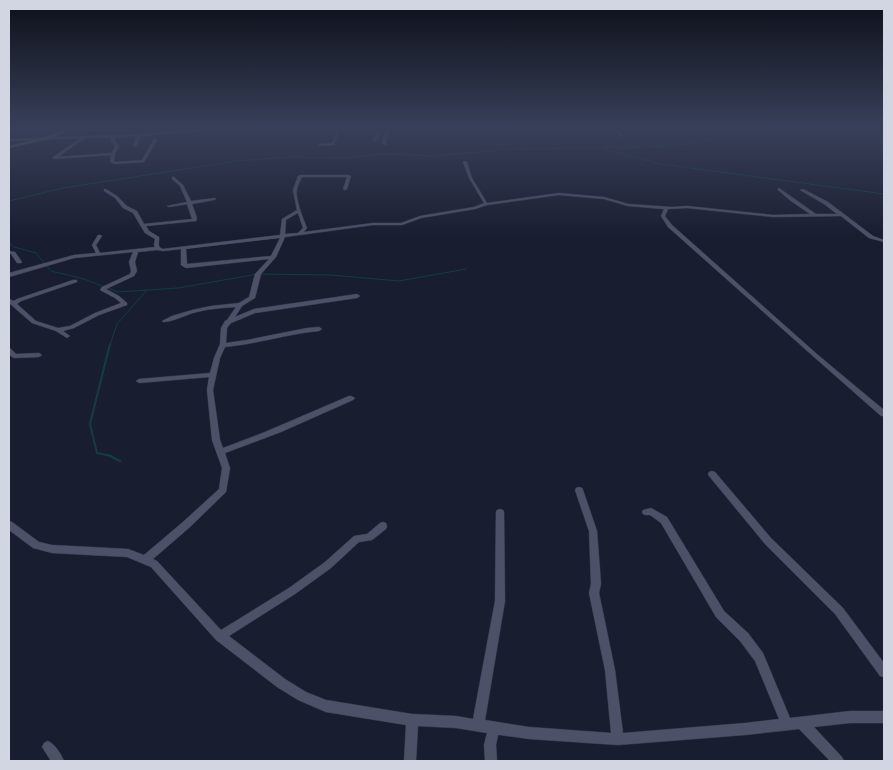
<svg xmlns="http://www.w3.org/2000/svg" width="893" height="770" viewBox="0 0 893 770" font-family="'Sofia Sans Condensed',sans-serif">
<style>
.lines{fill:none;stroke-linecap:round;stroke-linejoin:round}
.stream-far2{stroke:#113e42;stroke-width:1}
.stream-far1{stroke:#113e42;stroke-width:2}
.stream{stroke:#113e42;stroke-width:2.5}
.minor-casing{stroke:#363848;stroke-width:1}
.secondary-casing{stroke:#363848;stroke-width:1}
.minor{fill:#4c5167;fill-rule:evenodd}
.secondary{fill:#60615a;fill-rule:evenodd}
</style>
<rect width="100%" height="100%" fill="#191d30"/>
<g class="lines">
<g class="stream-far2">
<path d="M604,149L661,164L884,194"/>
<path d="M9,201L63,188L236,161L289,157L342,158L385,154L433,156L512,149L675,146L723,138L742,129"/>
<path d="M9,243L14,247L36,253L51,271L84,279L118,292L178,288L258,274L331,275L399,281L466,269"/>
<path d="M110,345L117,324L147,290"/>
</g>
<path class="stream-far1" d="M110,344L90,424L97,453L111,456"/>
<path class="stream" d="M108,455L120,461"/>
<defs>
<g id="minor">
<path d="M9,129H12L9,131Z"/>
<path d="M206,129H227L140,136L137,146L135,147L133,146L137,136L115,137V141L119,146L115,154L114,161L115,162L142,160L154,139L157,140L144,162L115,164L110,162L111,155L53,159V157L81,138L9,141V139L136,134ZM111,137V141L115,146L112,153L58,157L85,138Z"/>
<path d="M337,129H340L334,145L318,146L319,144L332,143Z"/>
<path d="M378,129H381L377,140L374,141Z"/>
<path d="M388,129H391L386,140L387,144L385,145L383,144L382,140Z"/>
<path d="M447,129H451V130L449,131Z"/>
<path d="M614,129H617L623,135V137H621Z"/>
<path d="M465,161L467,162L472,178L487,203L559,193L604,197L628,204L672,207L687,206L773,215L810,214L791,201L778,190V188H779L816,214H837L824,204L800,190L803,189L828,202L873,236L884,240V242L869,238L841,216L773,217L687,208L668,209L665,216L672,225L818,355L884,410V416H881L814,357L668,227L661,216L664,209L628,206L604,199L559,195L487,205L475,209L421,218L402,225H373L285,237L276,257L261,274L255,298L242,306L235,317L254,309L357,294L360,296L357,298L255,313L231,323L227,328L226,343L247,340L307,328L319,327L322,329L319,331C287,334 257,344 225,347L220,358L213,390L220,440L223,448L265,432L349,396H351L355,398L353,400L281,432L225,453L230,468L226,492L190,527L153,559L157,561L221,630L289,588L325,562L354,536L367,534L380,523L383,522L386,523L387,526L386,529L372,540L359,542L331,568L295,594L229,636L285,679L306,692L326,700L412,714L456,716L473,719L495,601L496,512L497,510L500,509L503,510L504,512L505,601L485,720L529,727L611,733L605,670L589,593L591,584L589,531L575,490L576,488L579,487L582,488L583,490L597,531L601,584L599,593L615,670L623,733L745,723L779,719L755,661L740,641L716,617L661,523L650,515H646L643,514L642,512L643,510L651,508L667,517L724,611L748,633L763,653L790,718L850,711H884V723H850L814,727L842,757L844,761H830L799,729L745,735L618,745L529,739L500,735H498L496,745L497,761H485L484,745L487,733L456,728L418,726L416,761H404L406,725L326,712L298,700L277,687L216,640L151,567L127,557L52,553L33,548L9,530V521L12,522L39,542L52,545L128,549L144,555L184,521L219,489L222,468L212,440L207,390L209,377L139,383L136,381L139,379L210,373L214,358L220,344L221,328L225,321L227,320L236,307C221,308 207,309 193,313C183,316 172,322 163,322L162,321L172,316L192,310L211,306L239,303L249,297L255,274L269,259L186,268L181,265V249L163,251L157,250L138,252L135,262L137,271L134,276L106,289L119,296L127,303V305L99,315L74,328L63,331L70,336L67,338L56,331L32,323L9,303V299L14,301L17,299L73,280H77V282L21,301L17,304L36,321L58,328L70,326L95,313L121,303L115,298L100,290L102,287L130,274L131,271L129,262L133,252L74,258L9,277V273L74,255L96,253L92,245L98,235H100L102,236L96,245L100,253L155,247L154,245L155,239L145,233L133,213L123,208L115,198L104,191V189H106L117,196L127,206L137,211L144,224L192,219L187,204L169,207L167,206L187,202L180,186L172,179V177H174L183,185L191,201L215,198L216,199L214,200L192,204L197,218L196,221L146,226L149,231L159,237C160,241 156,247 163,249L280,235L282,219L297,210L293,190L298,176L300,175H349L351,176L347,189L345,190L343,189L347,177H302C300,181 298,185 297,189C295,199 303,218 307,228L304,232L373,223H401L420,216L474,207L484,203L469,178L463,162ZM298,213L303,228L298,233L285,234L286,220ZM280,238L271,256L187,264L186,249Z"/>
<path d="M9,251L15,252L22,262L21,263H17L11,254L9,253Z"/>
<path d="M9,348L11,349L16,354L39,353L42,355L39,357L14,358L12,357L9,354Z"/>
<path d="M712,471L715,472L771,538L843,608L884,663V677L880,676L835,614L765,544L709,476L708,474L709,472Z"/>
<path d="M48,741C55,744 61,754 64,761H51L42,747L44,743Z"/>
</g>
<path id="secondary" d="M66,129H73L49,139L9,148V146L45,137Z"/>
</defs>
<use href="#minor" class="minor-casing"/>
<use href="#secondary" class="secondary-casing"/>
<use href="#minor" class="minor"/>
<use href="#secondary" class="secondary"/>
</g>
<linearGradient id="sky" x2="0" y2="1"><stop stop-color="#0e101a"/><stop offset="0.54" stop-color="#384059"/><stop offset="1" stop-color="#384059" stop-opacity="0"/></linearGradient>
<rect width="893" height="237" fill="url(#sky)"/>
<rect width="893" height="770" fill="none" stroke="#d2d5e2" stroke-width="20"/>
</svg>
